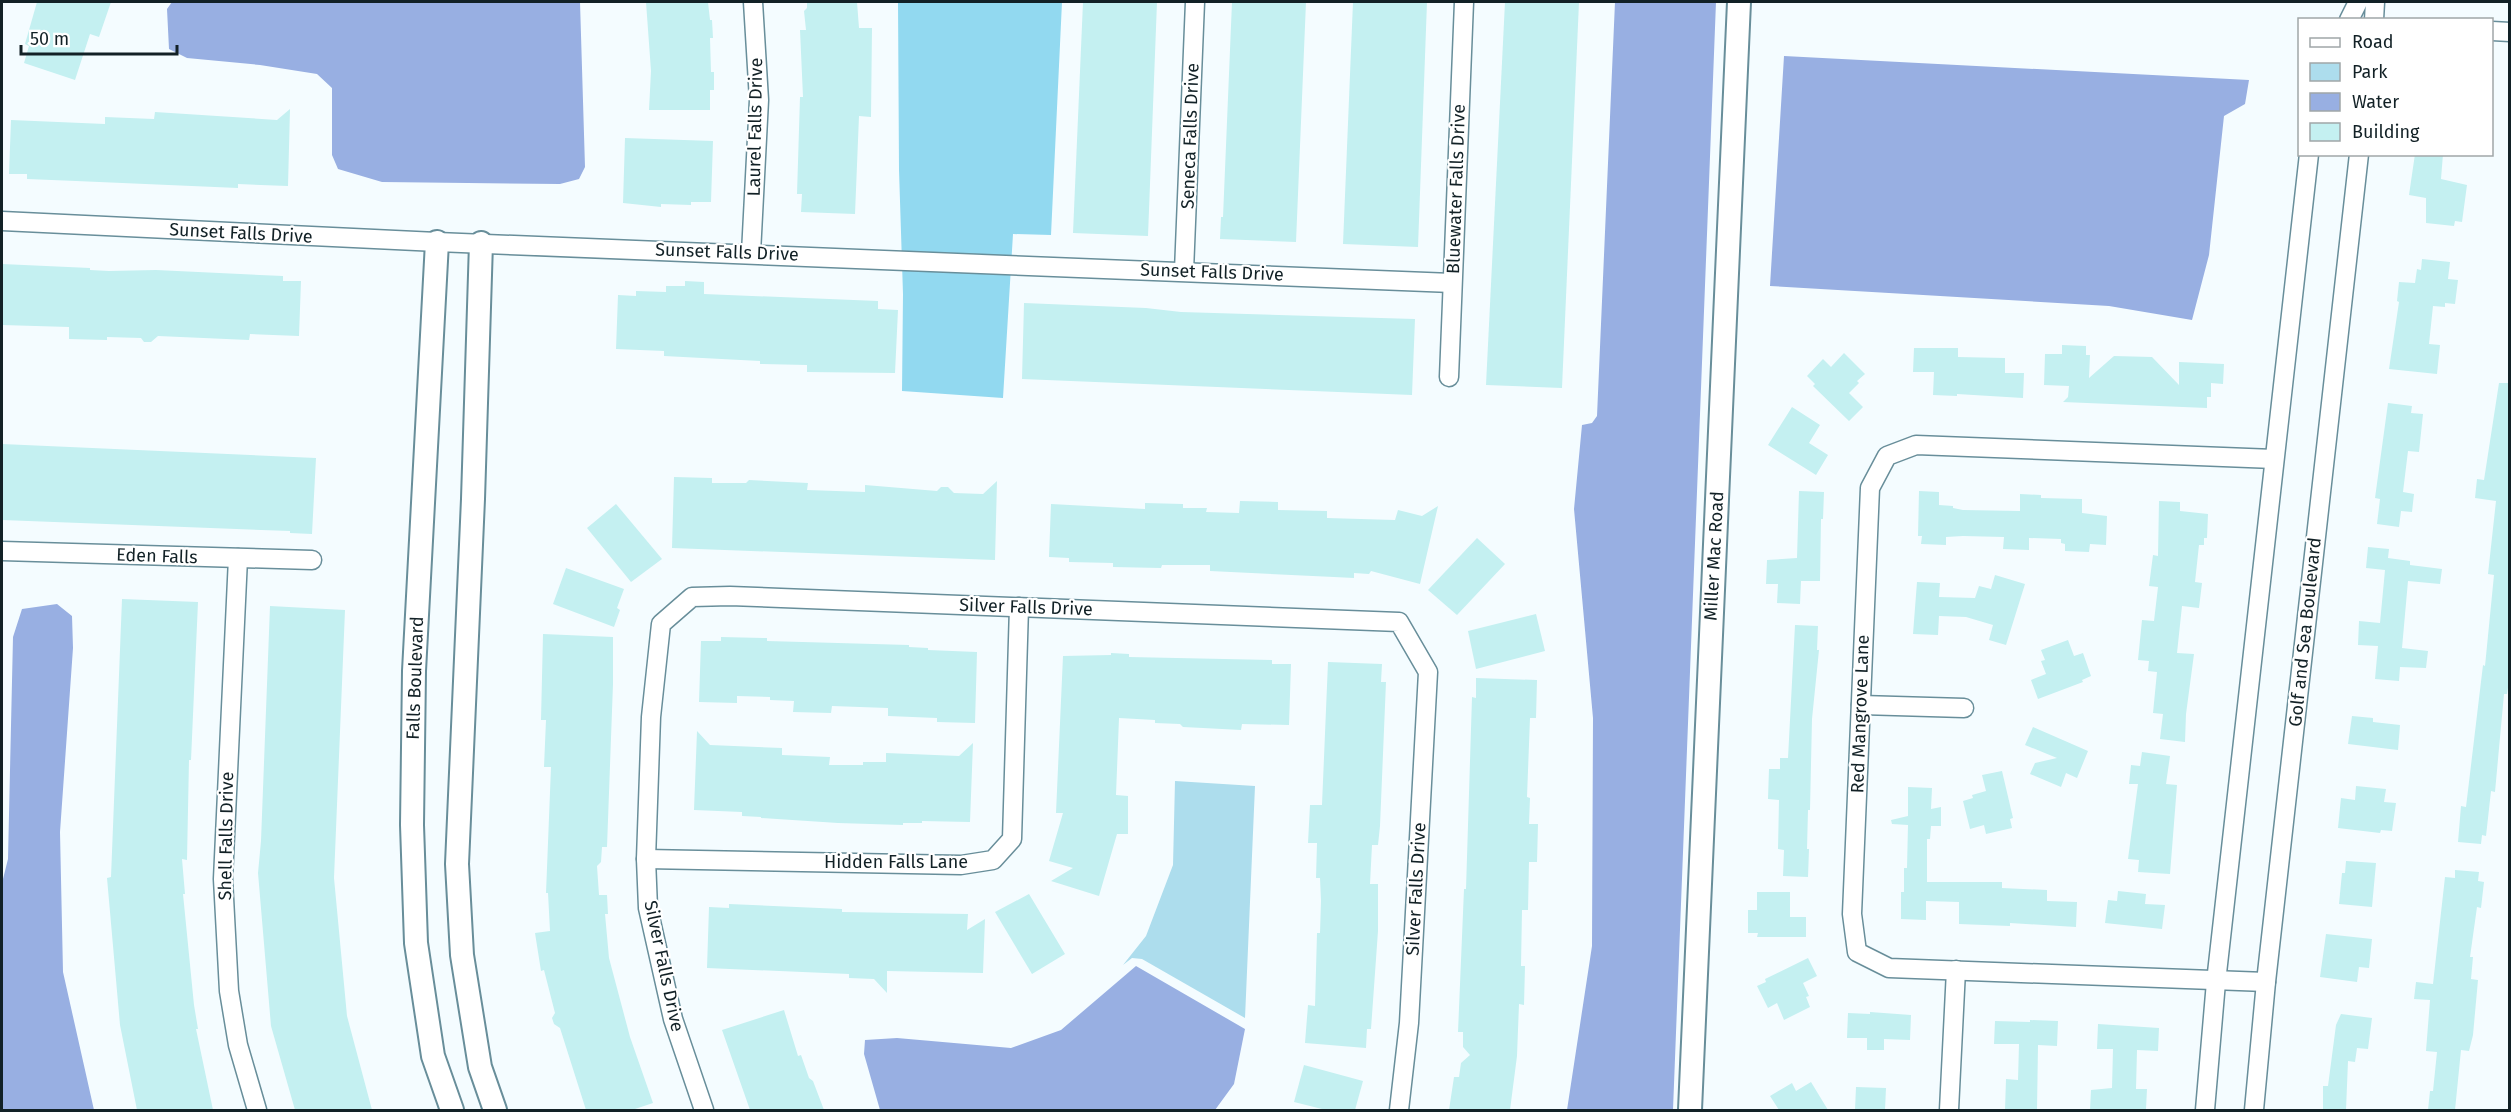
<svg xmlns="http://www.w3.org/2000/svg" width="2511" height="1112" viewBox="0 0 2511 1112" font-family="'Fira Sans',sans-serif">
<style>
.green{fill:#addded}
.forest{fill:#92d9f0}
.water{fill:#98afe2}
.building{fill:#c4f0f1}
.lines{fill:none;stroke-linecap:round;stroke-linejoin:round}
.minor-casing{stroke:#688e9a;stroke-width:21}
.tertiary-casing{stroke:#688e9a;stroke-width:26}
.minor{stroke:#fff;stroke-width:18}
.tertiary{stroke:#fff;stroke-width:22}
.labels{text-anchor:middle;stroke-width:4.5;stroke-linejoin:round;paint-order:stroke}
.street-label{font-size:18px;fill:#122126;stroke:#fff}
</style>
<rect width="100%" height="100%" fill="#f4fcff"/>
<path class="green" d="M1175,781L1255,786L1245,1018L1142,959L1132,958L1123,965L1146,936L1173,865Z"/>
<path class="forest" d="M898,2H1062L1051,235L1013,234L1003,398L902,391L903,294L899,170Z"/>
<g class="water">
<path d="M172,2H580L585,167L579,179L560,184L382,182L338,169L332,155V88L317,74L260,65L187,58L169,49L167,9Z"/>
<path d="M1615,2H1716L1673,1110H1567L1592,946L1593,718L1574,509L1582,425L1592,423L1597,416Z"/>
<path d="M1784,56L2249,80L2245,104L2224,116L2209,255L2192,320L2109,306L1770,286Z"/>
<path d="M57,604L72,616L73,648L60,832L63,972L94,1110H2V883L8,859L13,637L22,609Z"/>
<path d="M1136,966L1245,1029L1234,1084L1215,1110H880L864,1054L865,1040L897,1038L1011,1048L1061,1030Z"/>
</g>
<g class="building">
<path d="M37,2H111L99,37L90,34L75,80L24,63L29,46L25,44Z"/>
<path d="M646,2H708L710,20H712L713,38H710L711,72H714V90H710V110H649L651,71Z"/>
<path d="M807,2H857L859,28H872L871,117L859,116L855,214L801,212L802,194H797L800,97H803L800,30H806L804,11L807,8Z"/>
<path d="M1083,2H1157L1148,236L1073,233Z"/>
<path d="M1232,2H1306L1296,242L1220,239L1221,217H1223Z"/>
<path d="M1353,2H1427L1418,247L1343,244Z"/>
<path d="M1505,2H1579L1562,388L1486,385Z"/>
<path d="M290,109L288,186L238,184V188L76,181L27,179V174H9L11,120L105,124V117L154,119L155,112L277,120Z"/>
<path d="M625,138L713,141L711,202H691V205L661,204V207L623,203Z"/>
<path d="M2415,154H2443L2441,179L2467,185L2462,222L2455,221L2454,226L2426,223V198L2409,195Z"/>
<path d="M2422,259L2450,262L2448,279L2458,280L2455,304L2445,303V307L2433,306L2429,344L2440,345L2437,374L2389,369L2399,302L2397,301L2399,282L2415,283L2417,269L2421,270Z"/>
<path d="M2,264L90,268V270L109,271L156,270L283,276V281H301L299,336L250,334L249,340L158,336L151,342H144L141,338L107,337V340L69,339V327L2,325Z"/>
<path d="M685,281L704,282V294L878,301V309L898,310L895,373L807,372V365L760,364V361L664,356V351L616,349L618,295L636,296V291L666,292V286H685Z"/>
<path d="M1024,303L1146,308L1181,312L1415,319L1412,395L1022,379Z"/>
<path d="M2062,345L2086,346V355H2090L2089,378L2114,356L2152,357L2179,385V362L2224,364L2223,384L2211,383V397H2207V408L2063,402L2068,397L2069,386L2044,385L2045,354H2062Z"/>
<path d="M1914,348H1958V357L2005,358V373H2024L2023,398L1957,394V396L1933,395L1934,372H1913Z"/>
<path d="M1844,353L1865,374L1857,381L1859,383L1849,393L1863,407L1849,421L1813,386L1815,384L1807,376L1823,359L1831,367Z"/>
<path d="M2499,383H2510V675L2507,694H2504L2495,792L2491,791L2486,836L2482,835L2481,844L2458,842L2461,806L2466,807L2483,665L2485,666L2494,575L2488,574L2496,501L2475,498L2477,479L2484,480Z"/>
<path d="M2388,403L2412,406L2411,413L2423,414L2419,452L2408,451L2403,492L2414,494L2412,512L2401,511L2399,527L2377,524L2380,499L2375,498Z"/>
<path d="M1792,407L1820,425L1809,443L1828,455L1816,475L1768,445Z"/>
<path d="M2,444L316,458L312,534L290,533V531L2,520Z"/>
<path d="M674,477L712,478V483H746L749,480L808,483L807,490L865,492V485L937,491L941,487H948L954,493L983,494L997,481L995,560L672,548Z"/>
<path d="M1799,491L1824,492L1823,519H1821L1820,581H1801L1800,604L1777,603L1778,584H1766L1767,560L1797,558Z"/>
<path d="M1919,491L1939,492V505L1953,506V508L1963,510L2020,511V494L2041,495V498L2082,499V513L2107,516L2106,545L2090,544L2089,552L2065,551V544L2061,543V539L2029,538V550L2003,549L2004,537L1963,536L1946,537V545L1921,544L1922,536H1918Z"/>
<path d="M1240,501L1278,502V510L1327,511V518L1395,520L1398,510L1422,516L1438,506L1420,584L1371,571L1369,574L1354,573V578L1334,577L1210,571V565H1162L1161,568L1113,567V563L1069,562V558L1049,557L1051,504L1145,509V503L1183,504V508H1207L1206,512L1239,513Z"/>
<path d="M2159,501L2180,502V511L2208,514L2207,538H2204V545H2199L2195,582L2202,583L2199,608L2182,606L2177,653L2194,654L2186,714L2185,742L2160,739L2163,714L2153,713L2157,672L2148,671L2149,661L2138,660L2142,620L2154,621L2158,587L2149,586L2153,555L2158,556Z"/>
<path d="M616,504L662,559L631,582L587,528Z"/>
<path d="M1477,538L1505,564L1457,615L1428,590Z"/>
<path d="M2368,547L2389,549L2388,558L2410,561V565L2442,569L2440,584L2408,581L2402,648L2428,651L2426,668L2400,667L2399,681L2375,679L2378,646L2358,645L2359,621L2380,623L2385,570L2366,568Z"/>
<path d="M566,568L624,589L617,608L620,610L614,627L553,604Z"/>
<path d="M1995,575L2025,584L2006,645L1989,640L1993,625L1966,617L1939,616L1938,635L1913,634L1917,582L1940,583L1939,597L1975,598L1979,586L1991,589Z"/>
<path d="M122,599L198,602L191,760H189L187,860L182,859L185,894H183L194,1005L198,1029H196L213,1110H137L120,1025L107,878L111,877Z"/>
<path d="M270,606L345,610L334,878L347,1016L372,1110H295L271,1026L258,873L261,841Z"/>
<path d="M1536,614L1545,651L1476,669L1468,631Z"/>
<path d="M1795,625L1818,626L1817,650H1819L1812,719L1810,810H1808L1807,849H1809L1808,877L1783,876L1784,850L1778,849L1779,800L1768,799L1769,769H1780V758H1788Z"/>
<path d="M543,634L613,637V684L607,847H602L601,862L597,866L599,895H607L608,914H605L609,958L630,1037L653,1103L632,1110H586L560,1028L554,1024L552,1018L555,1013L544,970L541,971L535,933L550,931L548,893H546L551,767H544L546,720H541Z"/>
<path d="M721,637L767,638V641L909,645V647L928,648V650L977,652L975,723L937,722V718L888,716V708L832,706L831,713L793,712L794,701L770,700V697L737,696V703L699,702L701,641H721Z"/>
<path d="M2068,640L2074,656L2083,653L2091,676L2082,680L2083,682L2038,699L2031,680L2046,674L2041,661L2045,660L2041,650Z"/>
<path d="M1111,653L1129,654V657L1272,660V664H1291L1289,725L1242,724L1241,730L1203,728L1183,727L1180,724L1155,723V720L1119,718L1116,795L1128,796V834H1117L1099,896L1051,881L1073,868L1049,861L1063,813H1056L1063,656L1111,655Z"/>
<path d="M1328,662L1382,664L1381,682H1386L1380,826L1378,845H1372L1370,884H1378V931L1371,1029H1367L1366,1048L1305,1043L1308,1005L1315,1006L1317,933H1320L1321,901L1320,878H1316L1317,843H1308L1310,805H1322Z"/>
<path d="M1476,678L1537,680L1536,718H1530L1527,797L1530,798L1529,824H1538L1537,862H1529L1528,910H1522L1521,966H1525L1524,1005L1519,1004L1517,1056L1510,1110H1449L1454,1077H1459L1461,1063L1470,1055L1463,1047V1032H1458L1464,889H1466L1472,697L1476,698Z"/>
<path d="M2352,716L2373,718V722L2400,725L2398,750L2348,744Z"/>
<path d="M2033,727L2088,751L2077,778L2066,773L2061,787L2030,774L2035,763L2057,758L2025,745Z"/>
<path d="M697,731L710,745L782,748V755L830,757L829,765H863V762H886V753L959,756L973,743L970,822L922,821V823H903V825L838,823L761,818V817L742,816V812L694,810Z"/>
<path d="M2142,752L2170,756L2166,784L2177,785L2170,874L2138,872L2139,860L2128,859L2138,784H2129L2131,765L2140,766Z"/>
<path d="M2002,771L2013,818L2010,819L2012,828L1986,834L1984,825L1970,829L1963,801L1973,798L1972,795L1986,791L1982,775Z"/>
<path d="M2356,786L2386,789L2384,802L2396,803L2392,831L2381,830L2380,833L2338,828L2341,798L2355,800Z"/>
<path d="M1908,787L1932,788L1931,809L1941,807V826H1931L1930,839H1927V882H2002V888L2047,890V901L2077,902L2076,927L2010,923V926L1959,924V902L1926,901V920L1901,919V892H1904V868H1907L1908,825L1892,824L1891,820L1908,816Z"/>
<path d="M2346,861L2376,863L2372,907L2339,904L2342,873H2345Z"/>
<path d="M2455,870L2479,872L2478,881L2484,882L2481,908L2477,907L2470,957H2473L2471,979L2478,980L2473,1035L2469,1051L2461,1050L2455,1110H2428L2430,1091H2433L2437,1052L2426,1051L2430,1000L2414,999L2416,982L2433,984L2445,877L2455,878Z"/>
<path d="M2118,891L2146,894L2145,904L2165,905L2162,929L2105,923L2108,900L2117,901Z"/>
<path d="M1757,892H1790V917H1806V937H1757L1758,933H1748V910H1757Z"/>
<path d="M1029,894L1065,954L1032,974L995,912Z"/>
<path d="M729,904L842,909V912L968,914L967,930L985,919L983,973L887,971V993L874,979L849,978V974L707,968L709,907L729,908Z"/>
<path d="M2326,934L2372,939L2369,968L2359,967L2357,982L2320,977Z"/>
<path d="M1808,958L1817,976L1803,983L1809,996L1806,997L1810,1007L1784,1020L1777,1003L1768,1008L1757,986L1766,982L1765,979Z"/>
<path d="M784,1010L798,1056L801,1055L809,1078L813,1081L824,1110H750L722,1030Z"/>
<path d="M1870,1012L1911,1015L1910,1040L1884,1039V1050H1867V1038H1847L1848,1013L1870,1014Z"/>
<path d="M2341,1014L2372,1018L2368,1049L2357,1048L2355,1062L2348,1061L2346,1110H2323V1086H2328L2336,1025Z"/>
<path d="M2030,1020L2058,1021L2057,1046L2038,1045L2037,1110H2005L2006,1079L2018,1080L2019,1044H1994L1995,1021L2030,1022Z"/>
<path d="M2098,1024L2159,1028L2158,1051L2137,1050L2136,1089H2147L2146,1109L2090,1110L2091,1090L2112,1088L2113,1049H2097Z"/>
<path d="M1304,1065L1363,1081L1355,1110H1326L1294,1102Z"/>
<path d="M1811,1082L1828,1110H1779L1770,1096L1792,1083L1796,1091Z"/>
<path d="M1856,1087L1886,1088L1885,1110H1855Z"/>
</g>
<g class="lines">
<defs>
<g id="minor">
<path d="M2349,20L2358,2"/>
<path d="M2374,20L2375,2"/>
<path d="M2492,31L2510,32"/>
<path d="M2,221L437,242L1452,283"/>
<path d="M751,253L759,100L753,2"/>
<path d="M1184,271L1195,2"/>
<path d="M1449,377L1464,2"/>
<path d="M2,551L312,560"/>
<path d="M238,558L223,879L229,991L238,1045L257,1110"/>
<path d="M1861,705L1964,708"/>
<path d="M646,859L961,865L993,860L1012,839L1019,607"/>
<path d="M2266,982L1889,968L1857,952L1852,914L1870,488L1887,456L1916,445L2274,459"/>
<path d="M704,1110L673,1019L648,908L646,859L651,717L661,624L692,597L730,596L1399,622L1428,672L1409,1023L1399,1110"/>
<path d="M1949,1110L1956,970"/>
<path d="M2205,1110L2216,982L2309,154"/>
<path d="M2254,1110L2266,982L2359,154"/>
</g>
<g id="tertiary">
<path d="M437,242L414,671L412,825L416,943L433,1056L452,1110"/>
<path d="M481,243L473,499L457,864L462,955L480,1067L495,1110"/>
<path d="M1690,1110L1739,2"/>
</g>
</defs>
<use href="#minor" class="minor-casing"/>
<use href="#tertiary" class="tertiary-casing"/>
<use href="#minor" class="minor"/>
<use href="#tertiary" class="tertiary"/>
</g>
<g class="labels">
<g class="street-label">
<text transform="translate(755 127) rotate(-89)" y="6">Laurel Falls Drive</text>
<text transform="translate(1190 136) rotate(-88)" y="6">Seneca Falls Drive</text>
<text transform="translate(1456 189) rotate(-88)" y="6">Bluewater Falls Drive</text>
<text transform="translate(241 233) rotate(3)" y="6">Sunset Falls Drive</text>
<text transform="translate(727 252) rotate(2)" y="6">Sunset Falls Drive</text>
<text transform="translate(1212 272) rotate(2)" y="6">Sunset Falls Drive</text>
<text transform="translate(157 556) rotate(2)" y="6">Eden Falls</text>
<text transform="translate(1714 556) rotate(-87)" y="6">Miller Mac Road</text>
<text transform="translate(1026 607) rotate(2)" y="6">Silver Falls Drive</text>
<text transform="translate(2305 632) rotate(-84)" y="6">Golf and Sea Boulevard</text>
<text transform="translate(415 678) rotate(-88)" y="6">Falls Boulevard</text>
<text transform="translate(1860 714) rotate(-88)" y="6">Red Mangrove Lane</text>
<text transform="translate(226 836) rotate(-89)" y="6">Shell Falls Drive</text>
<text x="896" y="868">Hidden Falls Lane</text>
<text transform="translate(1416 889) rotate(-87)" y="6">Silver Falls Drive</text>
<text transform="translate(664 966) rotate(78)" y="6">Silver Falls Drive</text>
</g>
</g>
<rect width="2511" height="1112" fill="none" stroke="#122126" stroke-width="6"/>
<rect x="2298" y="18" width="195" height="138" fill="#ffffff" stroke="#a0a6a8" stroke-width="1.5"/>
<rect x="2310" y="38" width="30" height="9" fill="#ffffff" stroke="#a0a6a8" stroke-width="1.5"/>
<text x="2352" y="48" font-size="18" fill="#122126">Road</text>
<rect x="2310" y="63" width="30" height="18" fill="#addded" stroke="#a0a6a8" stroke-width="1.5"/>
<text x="2352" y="78" font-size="18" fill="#122126">Park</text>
<rect x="2310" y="93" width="30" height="18" fill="#98afe2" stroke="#a0a6a8" stroke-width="1.5"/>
<text x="2352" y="108" font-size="18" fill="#122126">Water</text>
<rect x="2310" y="123" width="30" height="18" fill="#c4f0f1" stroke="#a0a6a8" stroke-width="1.5"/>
<text x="2352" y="138" font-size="18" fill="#122126">Building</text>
<path d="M21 45v9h156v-9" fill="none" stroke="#122126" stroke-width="3"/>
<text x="30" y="45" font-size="18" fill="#122126" stroke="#ffffff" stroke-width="4.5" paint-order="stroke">50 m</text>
</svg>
